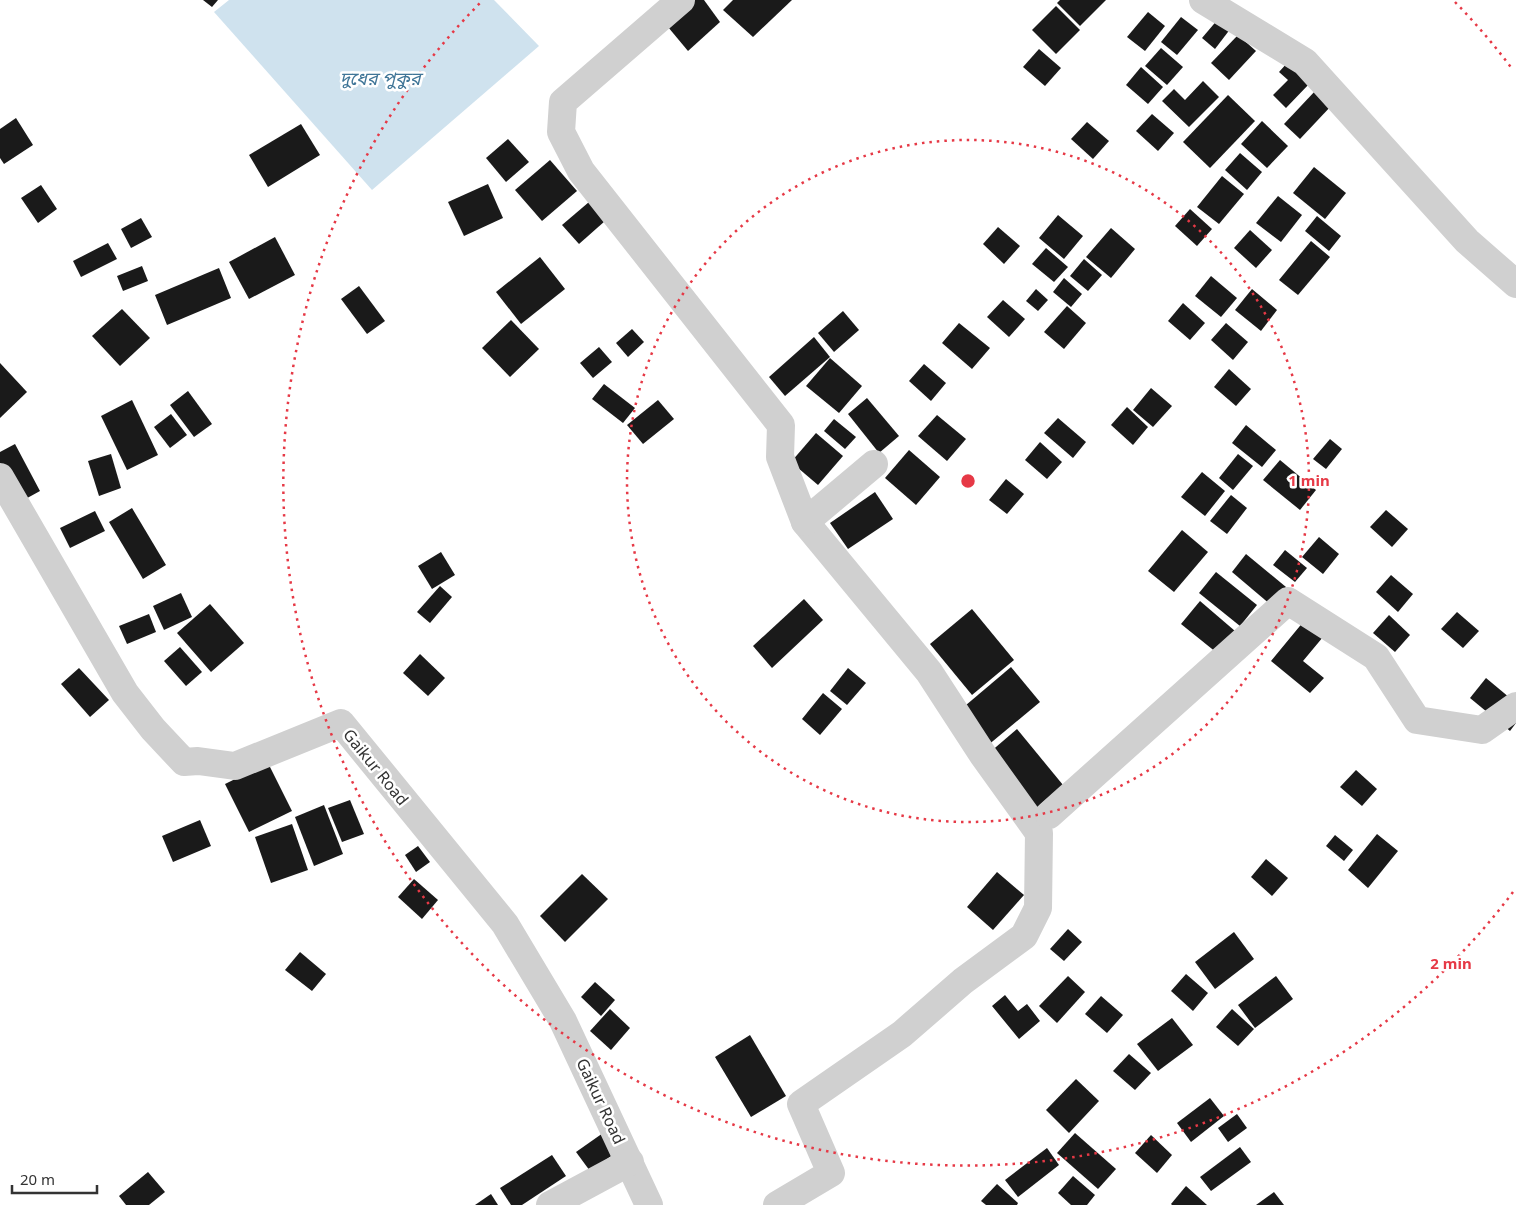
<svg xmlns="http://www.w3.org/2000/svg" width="1516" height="1205" viewBox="0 0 1516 1205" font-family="'Noto Sans','Noto Sans Bengali',sans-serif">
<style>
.water{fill:#cfe2ee}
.building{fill:#1a1a1a}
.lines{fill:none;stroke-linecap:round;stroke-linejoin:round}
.minor{stroke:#d0d0d0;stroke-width:28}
.ring{fill:none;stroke:#e63946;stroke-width:2.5;stroke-dasharray:2.5 5}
.labels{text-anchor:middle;stroke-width:5;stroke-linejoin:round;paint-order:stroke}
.street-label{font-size:16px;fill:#333;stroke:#fff}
.water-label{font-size:18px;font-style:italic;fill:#3f7597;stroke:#fff}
.centre{fill:#e63946;stroke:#fff;stroke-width:2.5}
.ring-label{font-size:15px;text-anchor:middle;font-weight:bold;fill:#e63946;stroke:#fff;stroke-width:5;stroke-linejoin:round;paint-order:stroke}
</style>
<rect width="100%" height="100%" fill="#fff"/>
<path class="water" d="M229,0H494L539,46L372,190L214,12Z"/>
<g class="building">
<path d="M203,0H218L212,7Z"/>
<path d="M695,0H704L720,22L688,51L668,27Z"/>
<path d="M733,0H792L753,37L723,10Z"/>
<path d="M1060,0H1106L1080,26L1057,3Z"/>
<path d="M1056,6L1080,30L1056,54L1032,30Z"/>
<path d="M1148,12L1165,26L1145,51L1127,37Z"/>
<path d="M1181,17L1198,30L1177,55L1161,42Z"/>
<path d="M1219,18L1231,28L1215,49L1202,38Z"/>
<path d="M1238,35L1256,51L1229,80L1211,63Z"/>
<path d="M1161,48L1183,67L1167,85L1145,66Z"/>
<path d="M1039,49L1061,68L1045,86L1023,67Z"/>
<path d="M1288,62L1310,83L1286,108L1273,95L1288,80L1279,72Z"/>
<path d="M1141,67L1163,87L1148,104L1126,85Z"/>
<path d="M1203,81L1219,97L1189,127L1162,101L1174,89L1185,100Z"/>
<path d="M1316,90L1332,105L1300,139L1284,124Z"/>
<path d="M1228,95L1255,121L1210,168L1183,142Z"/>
<path d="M1152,114L1174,133L1158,151L1136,131Z"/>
<path d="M16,118L33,145L4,164L0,158V129Z"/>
<path d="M1262,121L1288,146L1267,168L1241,144Z"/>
<path d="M1087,122L1109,141L1093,159L1071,139Z"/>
<path d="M301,124L320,155L268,187L249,155Z"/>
<path d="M508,139L529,162L506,182L486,158Z"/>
<path d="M1240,153L1262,172L1247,190L1225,170Z"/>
<path d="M550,160L577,191L542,221L515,190Z"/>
<path d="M1314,167L1346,193L1325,219L1293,193Z"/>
<path d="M1222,176L1244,194L1219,224L1197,207Z"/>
<path d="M488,184L503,218L464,236L448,202Z"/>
<path d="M41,185L57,209L38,223L21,198Z"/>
<path d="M1278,196L1302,215L1281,242L1256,223Z"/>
<path d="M589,202L605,221L579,244L562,225Z"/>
<path d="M1190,209L1212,229L1197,246L1175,226Z"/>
<path d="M1058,215L1083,236L1064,259L1039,238Z"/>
<path d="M1317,216L1341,236L1329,251L1305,231Z"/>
<path d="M141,218L152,237L131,248L121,229Z"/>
<path d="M998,227L1020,246L1004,264L983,244Z"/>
<path d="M1111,228L1135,249L1111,278L1086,257Z"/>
<path d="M1250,230L1272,250L1256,268L1234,248Z"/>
<path d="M275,237L295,275L249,299L229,262Z"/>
<path d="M1311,241L1330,257L1298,295L1279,280Z"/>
<path d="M108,243L117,259L81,277L73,261Z"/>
<path d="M1046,248L1068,267L1054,282L1032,264Z"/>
<path d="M540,257L565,289L521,324L496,292Z"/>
<path d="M1084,259L1102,275L1088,291L1070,276Z"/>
<path d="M142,266L148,281L123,291L117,276Z"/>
<path d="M219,268L231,298L167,325L155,295Z"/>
<path d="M1211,276L1237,298L1221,317L1195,296Z"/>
<path d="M1064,278L1082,294L1071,307L1053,292Z"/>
<path d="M359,286L385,321L367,334L341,299Z"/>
<path d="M1036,289L1048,300L1038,311L1026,301Z"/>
<path d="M1252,289L1277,310L1261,331L1235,310Z"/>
<path d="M1003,300L1025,319L1009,337L987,317Z"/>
<path d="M1183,303L1205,323L1190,340L1168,321Z"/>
<path d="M1067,306L1086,323L1064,349L1044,332Z"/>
<path d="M122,309L150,338L120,366L92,336Z"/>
<path d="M843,311L859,330L834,352L818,333Z"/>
<path d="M511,320L539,349L510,377L482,348Z"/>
<path d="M959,323L990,348L972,369L942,343Z"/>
<path d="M1226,323L1248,342L1233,360L1211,340Z"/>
<path d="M632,329L644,342L628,357L616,343Z"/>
<path d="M814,337L830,357L785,396L769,377Z"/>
<path d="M599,347L612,362L593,378L580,363Z"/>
<path d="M830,358L862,386L839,413L806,386Z"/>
<path d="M0,363L27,392L0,418Z"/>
<path d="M924,364L946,383L931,401L909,381Z"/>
<path d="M1229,369L1251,389L1236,406L1214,387Z"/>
<path d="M604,384L635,408L623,423L592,399Z"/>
<path d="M1151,388L1172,406L1153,427L1133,410Z"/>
<path d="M188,391L212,424L194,437L170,405Z"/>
<path d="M867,398L899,436L879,453L848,414Z"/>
<path d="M132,400L158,455L127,470L101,416Z"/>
<path d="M658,400L674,419L643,444L627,425Z"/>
<path d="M1127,407L1148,427L1133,445L1111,425Z"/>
<path d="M171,414L187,435L170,448L154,427Z"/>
<path d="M937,415L966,439L947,461L918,436Z"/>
<path d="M1058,418L1086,442L1073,458L1044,433Z"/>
<path d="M834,419L856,437L845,449L824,431Z"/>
<path d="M1246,425L1276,450L1262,467L1232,443Z"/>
<path d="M816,433L843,456L818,485L791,462Z"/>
<path d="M1330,439L1342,449L1326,469L1313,459Z"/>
<path d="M1040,442L1062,462L1047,479L1025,460Z"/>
<path d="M15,444L40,491L20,502L0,463V452Z"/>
<path d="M909,450L940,477L916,505L885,478Z"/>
<path d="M111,454L121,488L99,496L88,461Z"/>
<path d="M1238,454L1253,466L1233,490L1219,478Z"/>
<path d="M1280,460L1316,490L1300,510L1263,480Z"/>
<path d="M1202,472L1225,491L1205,516L1181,497Z"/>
<path d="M1006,479L1024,494L1007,514L989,500Z"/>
<path d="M875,492L893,519L848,549L830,523Z"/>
<path d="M1231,495L1247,508L1227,534L1210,521Z"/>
<path d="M132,508L166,565L143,579L109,522Z"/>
<path d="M1386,510L1408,529L1392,547L1370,527Z"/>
<path d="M95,511L105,531L70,548L60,528Z"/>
<path d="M1182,530L1208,552L1174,592L1148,571Z"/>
<path d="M1319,537L1339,554L1323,574L1302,557Z"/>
<path d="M1285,550L1307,568L1295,582L1273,565Z"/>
<path d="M441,552L455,575L432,589L418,566Z"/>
<path d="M1246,554L1286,587L1271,605L1232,572Z"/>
<path d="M1216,572L1257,605L1240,626L1199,593Z"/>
<path d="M1391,575L1413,594L1398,612L1376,592Z"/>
<path d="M440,586L452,597L430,623L417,612Z"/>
<path d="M181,593L192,617L164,630L153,606Z"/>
<path d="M804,599L823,620L772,668L753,646Z"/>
<path d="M1200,601L1235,631L1217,653L1181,624Z"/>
<path d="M210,604L244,643L211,672L177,633Z"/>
<path d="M972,609L1014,660L972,695L930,644Z"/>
<path d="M1457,612L1479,631L1463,648L1441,629Z"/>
<path d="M149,614L156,632L127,644L119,626Z"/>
<path d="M1389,615L1410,635L1395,652L1373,633Z"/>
<path d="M1304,621L1323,637L1303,661L1324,678L1310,693L1271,661Z"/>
<path d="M180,647L202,672L186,686L164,661Z"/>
<path d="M420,654L445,678L428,696L403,673Z"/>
<path d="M1011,667L1040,702L987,746L959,711Z"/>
<path d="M79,668L109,700L90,717L61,684Z"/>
<path d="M848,668L866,683L847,705L830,691Z"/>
<path d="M1486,678L1516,703V723L1510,731L1470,698Z"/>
<path d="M823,693L842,709L820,735L802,719Z"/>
<path d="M1017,729L1063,785L1035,809L989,753Z"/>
<path d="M268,763L292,811L249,832L225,784Z"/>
<path d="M1356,770L1377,789L1362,806L1340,787Z"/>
<path d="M350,800L364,834L342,842L328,808Z"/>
<path d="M324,805L343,854L314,866L295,817Z"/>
<path d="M200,820L211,846L173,862L162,836Z"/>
<path d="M292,824L308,870L271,883L255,837Z"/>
<path d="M1377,834L1398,851L1368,888L1348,870Z"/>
<path d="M1335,835L1353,850L1344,861L1326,846Z"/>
<path d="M418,846L430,862L416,872L405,855Z"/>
<path d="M1266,859L1288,878L1272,896L1251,877Z"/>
<path d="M997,872L1024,895L993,930L967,907Z"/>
<path d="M582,874L608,899L565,942L540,916Z"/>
<path d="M414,879L438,900L422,919L398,897Z"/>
<path d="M1068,929L1082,942L1064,961L1050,949Z"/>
<path d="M1234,932L1254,959L1215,989L1195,962Z"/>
<path d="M300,952L326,974L312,991L285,970Z"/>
<path d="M1186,974L1208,993L1193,1011L1171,991Z"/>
<path d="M1068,976L1085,992L1057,1023L1039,1006Z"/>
<path d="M1276,976L1293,999L1255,1028L1238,1005Z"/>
<path d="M595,982L615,1000L601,1016L581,997Z"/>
<path d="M1005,995L1018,1011L1027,1004L1040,1021L1019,1039L992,1006Z"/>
<path d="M1101,996L1123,1015L1107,1033L1085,1014Z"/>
<path d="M610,1009L630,1028L611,1050L590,1031Z"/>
<path d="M1232,1009L1254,1029L1238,1046L1216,1027Z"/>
<path d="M1172,1018L1193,1045L1158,1071L1137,1044Z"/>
<path d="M750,1035L786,1096L751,1117L715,1057Z"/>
<path d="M1129,1054L1151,1073L1135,1090L1113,1071Z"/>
<path d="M1076,1079L1099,1101L1069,1133L1046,1110Z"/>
<path d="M1210,1098L1224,1116L1191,1142L1177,1123Z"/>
<path d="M1237,1114L1247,1128L1228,1142L1218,1128Z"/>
<path d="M603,1133L617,1152L590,1171L576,1152Z"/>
<path d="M1075,1133L1116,1169L1098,1189L1057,1153Z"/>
<path d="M1151,1135L1172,1155L1157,1173L1135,1153Z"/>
<path d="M1240,1147L1251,1162L1211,1191L1200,1177Z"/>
<path d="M1047,1148L1059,1165L1018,1197L1005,1180Z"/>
<path d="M552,1155L566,1176L522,1205H511L500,1188Z"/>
<path d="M148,1172L165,1192L149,1205H126L119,1196Z"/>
<path d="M1073,1176L1095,1195L1087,1205H1071L1058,1193Z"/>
<path d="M997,1184L1018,1203L1017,1205H986L981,1201Z"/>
<path d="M1186,1186L1207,1205H1172L1171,1204Z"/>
<path d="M1274,1192L1284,1205H1256Z"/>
<path d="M491,1194L498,1205H475Z"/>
</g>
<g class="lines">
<g class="minor">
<path d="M681,0L563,102L561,132L581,171L781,425L780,457L805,522L929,672L983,755L1039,833L1038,908L1024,936L963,981L902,1034L801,1104L831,1173L777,1205"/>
<path d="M1203,0L1305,62L1467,241L1516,284"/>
<path d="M0,477L125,693L153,729L184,762L198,761L235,766L341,723L505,924L563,1021L649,1205"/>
<path d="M805,522L874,464"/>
<path d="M1049,815L1288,601L1376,657L1417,720L1482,730L1516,706"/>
<path d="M550,1205L630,1162"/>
</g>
</g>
<g class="ring">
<circle cx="968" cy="481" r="341"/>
<path d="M1513 892A683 683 0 1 1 481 2M1455 2A683 683 0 0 1 1513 70"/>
</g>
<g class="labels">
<g class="street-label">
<text transform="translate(376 767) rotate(51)" y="6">Gaikur Road</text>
<text transform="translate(601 1101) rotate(65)" y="6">Gaikur Road</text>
</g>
<g class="water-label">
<text x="380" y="85">দুধের পুকুর</text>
</g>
</g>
<circle cx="968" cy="481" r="8" class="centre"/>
<g class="ring-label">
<text x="1309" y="486">1 min</text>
<text x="1451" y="969">2 min</text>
</g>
<path d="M12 1185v8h85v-8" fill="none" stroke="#333333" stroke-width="2.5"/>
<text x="20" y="1185" font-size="15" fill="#333333" stroke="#ffffff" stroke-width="4" paint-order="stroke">20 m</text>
</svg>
